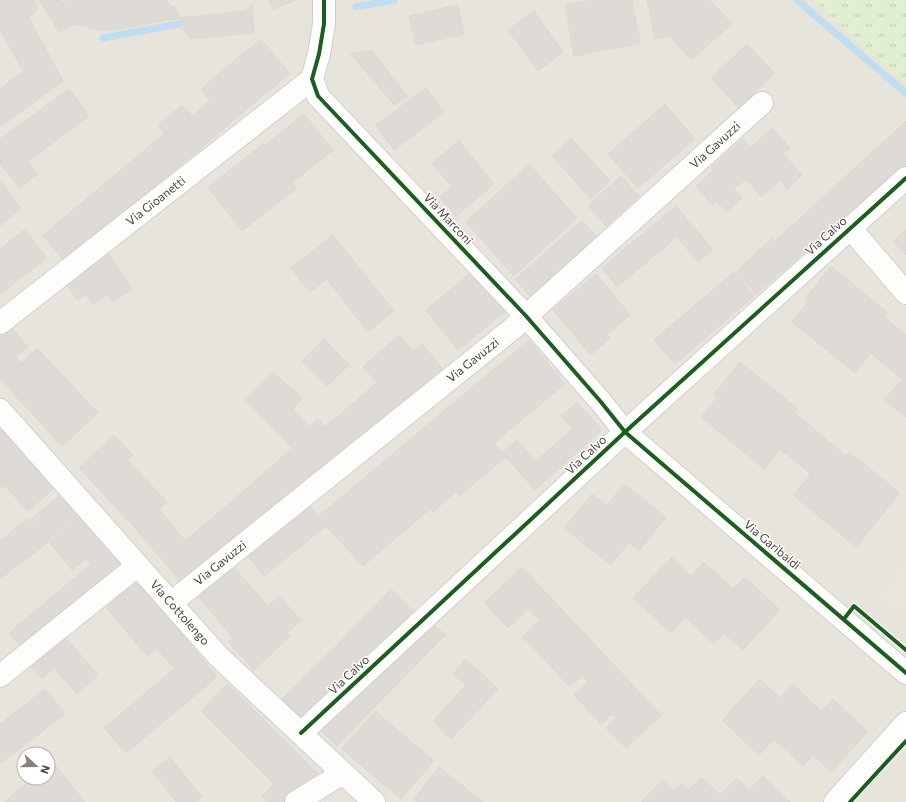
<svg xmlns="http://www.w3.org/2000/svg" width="906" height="802" viewBox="0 0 906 802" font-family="Commissioner,sans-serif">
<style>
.residential{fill:#e7e4dc;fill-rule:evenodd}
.education{fill:#eae5da}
.grass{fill:url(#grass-tufts)}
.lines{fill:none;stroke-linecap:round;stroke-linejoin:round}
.stream{stroke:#c0ddf1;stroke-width:7}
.building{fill:#dedbd6;stroke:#dcd9d4}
.street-casing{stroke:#d2d0cb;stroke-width:24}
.street{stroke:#fdfdfc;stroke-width:22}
.cycleway-casing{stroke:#fff;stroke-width:6}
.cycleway{stroke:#1b5e20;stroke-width:4}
.labels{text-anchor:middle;stroke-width:3;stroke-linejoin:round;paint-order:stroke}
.street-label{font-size:12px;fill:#4b4439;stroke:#fff}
</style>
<defs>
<pattern id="grass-tufts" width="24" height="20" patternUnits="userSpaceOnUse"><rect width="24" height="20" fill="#e1eecf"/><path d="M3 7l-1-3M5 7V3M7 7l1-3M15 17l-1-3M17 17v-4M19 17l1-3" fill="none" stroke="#c3cdb2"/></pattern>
</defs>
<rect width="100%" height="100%" fill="#f4f2ee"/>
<path class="residential" d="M0,0H906V802H0ZM24,754H48V778H24Z"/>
<path class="education" d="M906,560V608L868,605Z"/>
<path class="grass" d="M814,0H906V83L843,29Z"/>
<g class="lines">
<g class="stream">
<path d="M797,0L906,93"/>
<path d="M356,7L394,0"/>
<path d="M103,38L179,24"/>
</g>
</g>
<g class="building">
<path d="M2,0H34L38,9L29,18L63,81L0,127V89L23,71L0,30V2Z"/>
<path d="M39,0H60L62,3L67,0H167L170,6L175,7L180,18L113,30H99L76,24L59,32Z"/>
<path d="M269,0H296L273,9Z"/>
<path d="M592,0H632L640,43L574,56L565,5Z"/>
<path d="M647,0H710L732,24L691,60L670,36L655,39Z"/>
<path d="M252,4L254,33L191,39L181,27L180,18L246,11Z"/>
<path d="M458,5L464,34L416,45L409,16Z"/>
<path d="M534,11L563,52L538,71L508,30Z"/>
<path d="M261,39L290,74L253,104L224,69Z"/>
<path d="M747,44L775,73L739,108L711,78Z"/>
<path d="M372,51L407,96L394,105L350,53Z"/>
<path d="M224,69L253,104L187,160L158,125L182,105L192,116L210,101L201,89Z"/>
<path d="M426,88L444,112L394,150L376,125Z"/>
<path d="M69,89L89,116L28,161L37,174L20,188L0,164V139Z"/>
<path d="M665,104L695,139L638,188L608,154Z"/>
<path d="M304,114L333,150L293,182L264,146Z"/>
<path d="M906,121V165L756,294L736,272L772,238L775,241Z"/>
<path d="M772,128L790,148L783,154L802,175L787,189L780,180L762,197L746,179L734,189L742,198L727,212L717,201L712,205L696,186L714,170L711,167L743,139L751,147Z"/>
<path d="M165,133L187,160L150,190L128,164Z"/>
<path d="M571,138L610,181L591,199L552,156Z"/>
<path d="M459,141L494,184L456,216L440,197L452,187L432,163Z"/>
<path d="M263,144L297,188L242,231L208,187Z"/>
<path d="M128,164L150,190L65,262L43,235Z"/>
<path d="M529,164L577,218L514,276L466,222Z"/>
<path d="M621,176L639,196L606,226L588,206Z"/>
<path d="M0,180L21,208L0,226Z"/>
<path d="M676,206L713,250L698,262L677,237L617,287L602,268Z"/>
<path d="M582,220L600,241L533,300L515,279Z"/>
<path d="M25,229L47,258L0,294V249Z"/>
<path d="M906,230V255L893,241Z"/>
<path d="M333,235L394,311L368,332L327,279L310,292L291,268Z"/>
<path d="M108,253L132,289L113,302L107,295L93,304L86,294L77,300L65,282Z"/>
<path d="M831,266L888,313L884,317L906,335V417L884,400L902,379L871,353L855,373L792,322L808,302L805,299Z"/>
<path d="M473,271L506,311L458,350L426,310Z"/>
<path d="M734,272L754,296L675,364L654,340Z"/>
<path d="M596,274L630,315L607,335L610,338L591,355L553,310Z"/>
<path d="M10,326L28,347L16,357L22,363L2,381L0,379V334Z"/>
<path d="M399,335L413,351L422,344L444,370L387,420L364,394L377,382L363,367Z"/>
<path d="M324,339L349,365L327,386L302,361Z"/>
<path d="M529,340L565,384L494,443L458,399Z"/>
<path d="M37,348L98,413L62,446L2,381L22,363Z"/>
<path d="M740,362L797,408L794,412L846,456L849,452L900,493L856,547L793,495L811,474L780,449L764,469L701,417L718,397L714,394Z"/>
<path d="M273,372L302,398L293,409L309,427L318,419L325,427L364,394L387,420L253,528L231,502L292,448L245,400Z"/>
<path d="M458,399L506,457L459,496L456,492L433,512L430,509L363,566L326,526L320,515Z"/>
<path d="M577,402L602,430L535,490L502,453L517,440L536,461L573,429L561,416Z"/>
<path d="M0,423L56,487L28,511L4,485L0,489Z"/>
<path d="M114,435L133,455L127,460L167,502L137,530L79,468Z"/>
<path d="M624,484L666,517L639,551L629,542L611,565L564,528L592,494L607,505Z"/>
<path d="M62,493L79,514L47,541L30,520Z"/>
<path d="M306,501L326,526L264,576L244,551Z"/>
<path d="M231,502L253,528L184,586L137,530L159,509L185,541Z"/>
<path d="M80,515L123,567L24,651L9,633L91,564L87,558L72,570L49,542Z"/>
<path d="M27,519L47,543L0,579V541Z"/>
<path d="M672,557L691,576L704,562L733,589L745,577L780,610L743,650L724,633L714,644L685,617L671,633L633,598Z"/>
<path d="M232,565L268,606L232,637L197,595Z"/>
<path d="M522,567L661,715L626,748L606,728L616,718L612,714L601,724L574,695L588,682L582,675L569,686L523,637L540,620L528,608L508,628L484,603Z"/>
<path d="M136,579L217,677L126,753L104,728L174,669L157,648L147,656L104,605Z"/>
<path d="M391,589L413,611L361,664L339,643Z"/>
<path d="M279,596L301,620L287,633L290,637L254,670L228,642Z"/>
<path d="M427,617L445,635L337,746L319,729Z"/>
<path d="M60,631L98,675L77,694L54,668L42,679L26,660Z"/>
<path d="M339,643L361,664L306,723L282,699Z"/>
<path d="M466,659L498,689L451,739L433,721L466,685L453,674Z"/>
<path d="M760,679L780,698L793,684L821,711L833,699L868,732L831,772L813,755L803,766L774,739L759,755L722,720Z"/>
<path d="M228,684L318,774L302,790L299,787L283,802H268L262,796L274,784L201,711Z"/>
<path d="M45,689L65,714L0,764V724Z"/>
<path d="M375,711L434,761L401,799L342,749Z"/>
<path d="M170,757L202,797L196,802H176L152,771Z"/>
<path d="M53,762L85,802H4L33,778H48V766Z"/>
<path d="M439,767L483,802H417L414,799Z"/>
<path d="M763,776L790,802H641L663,780L674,791L682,783L689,790L701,777L720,795L737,778L749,790Z"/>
</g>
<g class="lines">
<defs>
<g id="street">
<path d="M324,0V24L319,54L312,79L318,96L526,316L601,402L625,432L906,673"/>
<path d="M850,228L906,293"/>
<path id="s1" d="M0,323L312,79"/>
<path id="s2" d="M0,410L218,656L374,802"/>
<path id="s3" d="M172,602L512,329L762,103"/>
<path d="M0,676L137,566"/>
<path d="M301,733L625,432L906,178"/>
<path d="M296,802L343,773"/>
<path d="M835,802L906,723"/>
</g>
</defs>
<use href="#street" class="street-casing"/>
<use href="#street" class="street"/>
<defs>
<g id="cycleway">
<path d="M324,0V24L319,54L312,79L318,96L526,316L601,402L625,432L906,673"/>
<path d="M844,619L854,606L906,650"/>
<path d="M301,733L625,432L906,178"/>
<path d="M850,802L906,741"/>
</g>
</defs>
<use href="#cycleway" class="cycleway-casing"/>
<use href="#cycleway" class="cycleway"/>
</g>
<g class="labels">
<g class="street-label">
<text dy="4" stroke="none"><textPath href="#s3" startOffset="710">Via Gavuzzi</textPath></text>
<text dy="4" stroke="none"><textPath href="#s1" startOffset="198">Via Gioanetti</textPath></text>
<text transform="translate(448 219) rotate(47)" y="4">Via Marconi</text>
<text transform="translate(826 236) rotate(-42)" y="4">Via Calvo</text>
<text dy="4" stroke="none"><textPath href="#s3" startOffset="386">Via Gavuzzi</textPath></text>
<text transform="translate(586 455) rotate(-43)" y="4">Via Calvo</text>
<text transform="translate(772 545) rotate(40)" y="4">Via Garibaldi</text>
<text dy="4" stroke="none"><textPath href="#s3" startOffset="62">Via Gavuzzi</textPath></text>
<text dy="4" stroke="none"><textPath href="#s2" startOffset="271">Via Cottolengo</textPath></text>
<text transform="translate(349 675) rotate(-43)" y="4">Via Calvo</text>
</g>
</g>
<g transform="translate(36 766) rotate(111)"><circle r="19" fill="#ffffff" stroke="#b7b4b0"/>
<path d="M0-3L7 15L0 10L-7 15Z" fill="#868178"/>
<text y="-6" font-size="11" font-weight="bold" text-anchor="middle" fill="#4b4439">N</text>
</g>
</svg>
